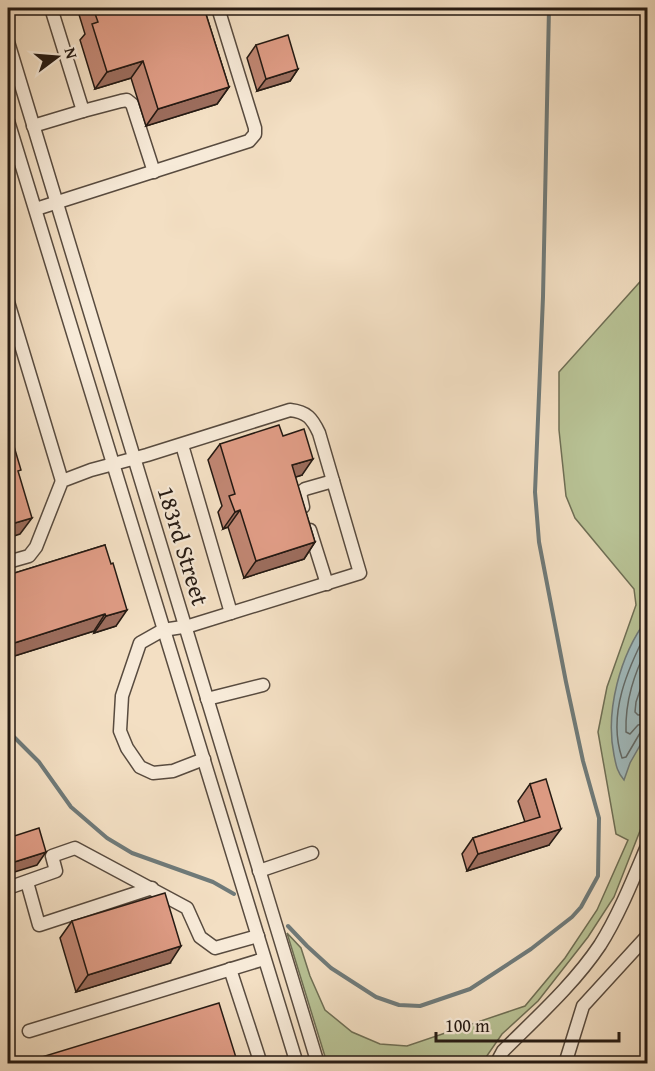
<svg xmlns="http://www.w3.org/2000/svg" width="655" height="1071" viewBox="0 0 655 1071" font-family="'Gentium Book Plus',serif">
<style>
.green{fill:#b8c295;stroke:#6e6e54;stroke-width:1.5}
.water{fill:#a0babd;stroke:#6f7a79;stroke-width:1.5}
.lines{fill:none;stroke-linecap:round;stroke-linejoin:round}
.shore{stroke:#626a68;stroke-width:1.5}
.stream{stroke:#6f7a79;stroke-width:4}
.minor-casing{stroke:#584b3f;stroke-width:15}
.minor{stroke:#f7ead8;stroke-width:12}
.wall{fill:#c08672;stroke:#251a13;stroke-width:1.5}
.shaded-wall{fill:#9c6d5d;stroke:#251a13;stroke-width:1.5}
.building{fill:#df9c85;stroke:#251a13;stroke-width:1.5}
.labels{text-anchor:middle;stroke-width:4.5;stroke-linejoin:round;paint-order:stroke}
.street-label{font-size:24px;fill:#251a13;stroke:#f7ead8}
</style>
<rect width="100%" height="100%" fill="#f3dfc3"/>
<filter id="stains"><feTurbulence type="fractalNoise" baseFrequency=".00333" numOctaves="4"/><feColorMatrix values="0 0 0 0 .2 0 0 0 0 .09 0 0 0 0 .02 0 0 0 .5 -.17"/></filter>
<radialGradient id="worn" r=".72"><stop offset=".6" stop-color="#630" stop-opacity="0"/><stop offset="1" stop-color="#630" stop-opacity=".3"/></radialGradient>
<path class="green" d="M647,274V813L614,897L588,937L538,1001L502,1034L482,1063H327L287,933L301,948L310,976L325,1010L352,1032L380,1044L407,1046L525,1006L565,958L597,910L628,840L616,834L598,732L607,687L636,605L634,589L575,518L566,496L559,430V372Z"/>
<path class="water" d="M647,619V733L630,763L624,780C617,772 616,765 614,755C605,711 620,655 647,619Z"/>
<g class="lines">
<g class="shore">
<path d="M648,629C628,668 607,714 622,758L626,757L640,733L648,730"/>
<path d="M648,646C634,674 625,701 626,732L630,734L638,725L648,723"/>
<path d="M648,667L636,702L635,712L638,715L648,714"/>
</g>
<g class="stream">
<path d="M8,731L39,762L71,807L107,838L132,853L213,882L234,894"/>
<path d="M288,926L307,946L331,968L376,997L399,1005L420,1006L470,989L531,949L572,917L581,907L598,876L599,818L583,761L566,682L539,542L535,492L543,297L549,8"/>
</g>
<defs>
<g id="minor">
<path d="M8,42L318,1064"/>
<path d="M83,111L121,101L127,100L132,104L154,172"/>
<path d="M8,121L297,1064"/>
<path d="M33,126L83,111L51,8"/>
<path d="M36,209L249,141L255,134V128L218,8"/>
<path d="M8,302L62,481"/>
<path d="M182,445L231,613"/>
<path d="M303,507L300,493L305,489L333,481"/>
<path d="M310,530L327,584"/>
<path d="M8,562L29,556L36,547L62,481L91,470L147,455L290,410C307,412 312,418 319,433L360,573L189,626L163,630L140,643L122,696L120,731L127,748L140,767L153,773L173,771L204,759"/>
<path d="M207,699L263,685"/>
<path d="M259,871L312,853"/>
<path d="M27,882L39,925L152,888"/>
<path d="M8,888L56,871L52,856L75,848L187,908L200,937L215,948L258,936"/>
<path d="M230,969L261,1064"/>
<path d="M29,1031L264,959"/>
<path d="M496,1064L503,1051C536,1018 574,984 600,945C619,915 634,877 648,844"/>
<path d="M565,1064L583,1006L648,935"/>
</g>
</defs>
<use href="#minor" class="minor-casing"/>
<use href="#minor" class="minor"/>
</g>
<g class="wall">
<path d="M77,8H204L229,87L217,104L146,126L131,78L95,89L80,40L85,34Z"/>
<path d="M638,8H648V40Z"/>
<path d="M256,45L298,69L290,81L257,91L247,58Z"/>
<path d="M283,436L302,475L295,477L315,542L304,559L244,578L228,527L223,529L218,512L222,506L208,460L220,444Z"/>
<path d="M105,545L116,626L94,633V631L8,658V575Z"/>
<path d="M530,784L549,845L467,871L462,854L473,838L525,822L518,801Z"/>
<path d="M72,921L170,963L76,992L60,938Z"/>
</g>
<g class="shaded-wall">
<path d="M143,61L131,78L95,89L107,72Z"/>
<path d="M298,69L290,81L257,91L266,79Z"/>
<path d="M229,87L217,104L146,126L158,109Z"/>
<path d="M313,459L302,475L280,482L292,465Z"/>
<path d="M240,510L228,527L223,529L235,512Z"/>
<path d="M32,518L20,534L8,538V525Z"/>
<path d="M315,542L304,559L244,578L256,561Z"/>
<path d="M127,610L116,626L94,633L106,616Z"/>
<path d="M105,614L94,631L8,658V645Z"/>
<path d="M561,829L549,845L467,871L478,854Z"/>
<path d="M46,852L37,865L8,874V864Z"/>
<path d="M181,946L170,963L76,992L88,975Z"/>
</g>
<g class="building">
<path d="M93,8H204L229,87L158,109L143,61L107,72L92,24L98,22Z"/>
<path d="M288,35L298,69L266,79L256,45Z"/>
<path d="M279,425L283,436L304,429L313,459L292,465L315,542L256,561L240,510L235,512L229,496L235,494L220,444Z"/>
<path d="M8,426L21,470L18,471L32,518L8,525Z"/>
<path d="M105,545L111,564L113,563L127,610L106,616L105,614L8,645V575Z"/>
<path d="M546,779L561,829L478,854L473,838L540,817L530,784Z"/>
<path d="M39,828L46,852L8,864V838Z"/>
<path d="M165,893L181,946L88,975L72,921Z"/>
<path d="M219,1003L238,1064H33L32,1060Z"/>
</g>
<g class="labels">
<g class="street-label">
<text transform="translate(183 546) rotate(73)" y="8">183rd Street</text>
</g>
</g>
<rect width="655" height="1071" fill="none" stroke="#f3dfc3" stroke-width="30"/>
<rect x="9" y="9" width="637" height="1053" fill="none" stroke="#251a13" stroke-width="3"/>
<rect x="15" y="15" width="625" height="1041" fill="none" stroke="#251a13" stroke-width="1.5"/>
<g transform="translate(57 57) rotate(74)" stroke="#f7ead8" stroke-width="4.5" paint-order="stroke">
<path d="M0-4.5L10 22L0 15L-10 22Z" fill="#251a13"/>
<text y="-9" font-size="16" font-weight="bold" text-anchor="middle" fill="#251a13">N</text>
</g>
<path d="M436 1032v9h183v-9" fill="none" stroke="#251a13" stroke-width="3"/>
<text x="445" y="1032" font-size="18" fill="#251a13" stroke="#f7ead8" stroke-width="4.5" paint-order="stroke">100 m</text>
<rect width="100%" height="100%" filter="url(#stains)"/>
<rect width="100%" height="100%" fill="url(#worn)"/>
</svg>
